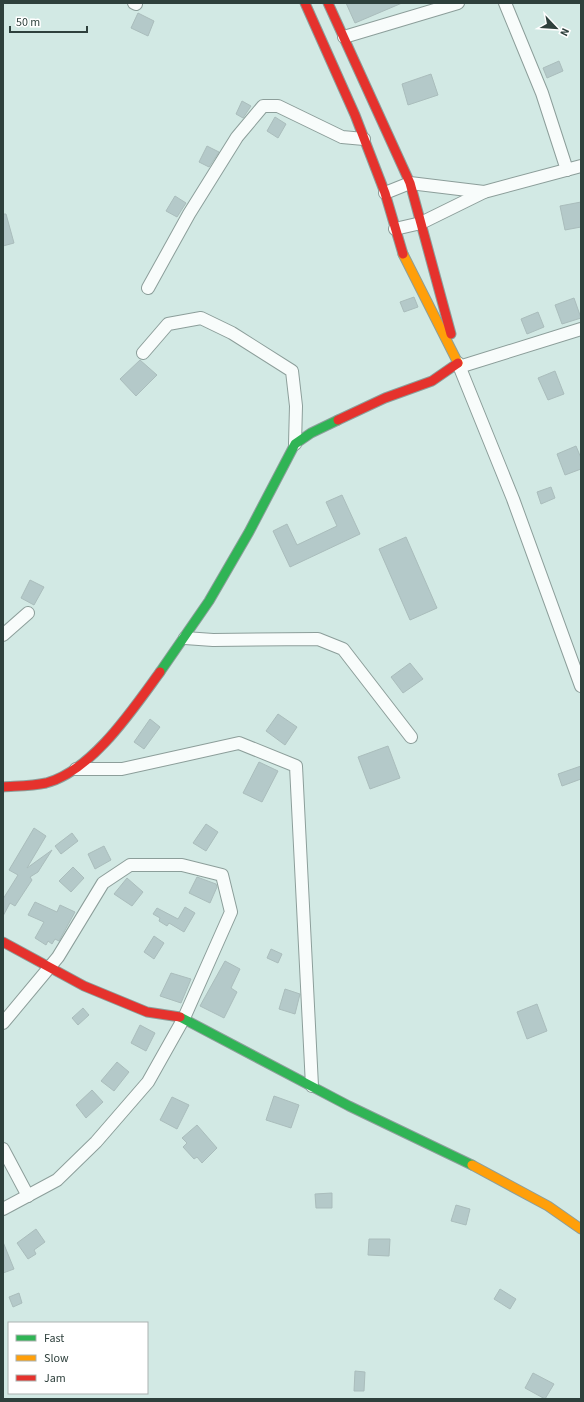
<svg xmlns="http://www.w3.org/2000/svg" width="584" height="1402" viewBox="0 0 584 1402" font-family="'Source Sans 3',sans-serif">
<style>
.building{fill:#b4c9c9;stroke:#aabdbc}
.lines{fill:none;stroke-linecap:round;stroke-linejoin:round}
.street-casing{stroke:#8c9e9a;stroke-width:14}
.fast-casing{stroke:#8c9e9a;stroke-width:11}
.slow-casing{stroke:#8c9e9a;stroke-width:11}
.jam-casing{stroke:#8c9e9a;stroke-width:11}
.street{stroke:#f8fcfb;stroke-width:12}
.fast{stroke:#30b455;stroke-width:9}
.slow{stroke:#ff9f0a;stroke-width:9}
.jam{stroke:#e5322d;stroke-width:9}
</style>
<rect width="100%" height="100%" fill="#d2e9e4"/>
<g class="building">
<path d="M346,3H402L355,23Z"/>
<path d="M138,13L154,21L148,36L131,28Z"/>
<path d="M559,61L563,71L547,78L543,68Z"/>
<path d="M431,74L438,95L408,105L402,84Z"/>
<path d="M242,101L251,106L243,118L236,114Z"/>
<path d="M275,117L286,124L278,138L267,131Z"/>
<path d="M207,146L219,152L209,167L199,162Z"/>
<path d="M175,196L186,203L177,217L166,211Z"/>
<path d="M581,202V227L565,230L560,206Z"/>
<path d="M3,214H6L14,243L3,246Z"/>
<path d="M414,297L418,307L404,312L400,302Z"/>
<path d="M574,298L581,318L562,324L555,305Z"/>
<path d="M538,312L544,327L527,334L521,319Z"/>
<path d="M140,360L157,375L136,396L120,379Z"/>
<path d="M555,371L564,394L548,400L538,378Z"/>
<path d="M576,446L581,458V469L565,475L557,454Z"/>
<path d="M551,487L555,498L541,504L537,492Z"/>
<path d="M342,495L360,534L290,567L273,531L287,524L297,545L337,526L326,502Z"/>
<path d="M406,537L437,608L410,620L379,549Z"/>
<path d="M30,580L44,587L34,605L21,598Z"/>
<path d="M410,663L423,679L403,693L391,677Z"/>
<path d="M278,714L297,727L285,745L266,731Z"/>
<path d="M150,719L160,727L144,749L134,742Z"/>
<path d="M388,746L400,778L370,789L358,757Z"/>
<path d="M259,762L278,771L262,802L243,793Z"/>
<path d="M581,766V779L562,786L558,774Z"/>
<path d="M206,824L218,832L206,851L193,843Z"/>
<path d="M34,828L46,836L27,868L52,850L38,872L30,877L32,880L15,906L10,903L3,916V899L18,875L9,870Z"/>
<path d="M72,833L78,841L61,854L55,846Z"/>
<path d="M104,846L111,860L95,869L88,854Z"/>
<path d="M73,867L84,878L71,892L59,881Z"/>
<path d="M197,877L216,884L217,887L210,903L189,893Z"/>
<path d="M127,878L143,892L132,906L114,894Z"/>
<path d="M35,902L57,912L60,905L75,912L59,941L55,939L52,944L48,941L46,945L35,938L44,922L28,915Z"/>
<path d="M185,907L195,913L184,932L169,923L167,926L159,921L160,918L153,914L157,908L178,919Z"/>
<path d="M154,936L164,943L154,959L144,952Z"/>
<path d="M271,949L282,954L278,963L267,958Z"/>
<path d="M225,961L240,969L231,988L237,992L224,1018L200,1006Z"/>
<path d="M171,973L191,979L181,1003L160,996Z"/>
<path d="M285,989L300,994L295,1014L279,1009Z"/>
<path d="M537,1004L547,1031L527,1039L517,1012Z"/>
<path d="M83,1008L89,1015L78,1025L72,1018Z"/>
<path d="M140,1025L155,1033L146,1051L131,1043Z"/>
<path d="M117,1062L129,1072L114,1091L101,1081Z"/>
<path d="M92,1090L103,1102L86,1118L76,1105Z"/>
<path d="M274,1096L299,1105L291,1128L266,1120Z"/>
<path d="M172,1097L189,1105L177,1129L160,1120Z"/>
<path d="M197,1125L217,1148L202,1163L197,1157L194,1159L183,1147L187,1143L182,1138Z"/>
<path d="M332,1193V1208H316L315,1194Z"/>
<path d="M456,1205L470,1209L466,1225L451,1221Z"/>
<path d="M36,1229L45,1242L34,1250L36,1254L28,1259L17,1243Z"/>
<path d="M369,1239H390L389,1256L368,1255Z"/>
<path d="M3,1242L14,1269L3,1273Z"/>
<path d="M500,1289L516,1299L510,1309L494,1299Z"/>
<path d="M19,1293L22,1303L13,1307L9,1297Z"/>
<path d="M355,1371L365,1372L364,1391H354Z"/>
<path d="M533,1373L554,1384L545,1399L525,1388Z"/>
</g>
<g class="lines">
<defs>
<g id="street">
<path d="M134,3L136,4"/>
<path d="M505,3L542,93L567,170"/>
<path d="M344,37L458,3"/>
<path d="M385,193L410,183L484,192"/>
<path d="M395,229L421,223L484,192L581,166"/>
<path d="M148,288L189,214L237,137L263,106H278L342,137L364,139"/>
<path d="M143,353L168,324L201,318L232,333L292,371L296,406L295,444"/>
<path d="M458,363L513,499L581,686"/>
<path d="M459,367L581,329"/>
<path d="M3,635L28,613"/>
<path d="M185,638L213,640L318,639L343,649L411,737"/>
<path d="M76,769H122L239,743L296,766L312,1086"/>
<path d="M3,1023L58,957L103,883L130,865H182L222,875L231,912L184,1018L148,1082L96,1142L57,1180L3,1209"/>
<path d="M3,1149L28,1196"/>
</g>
<g id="fast">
<path d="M160,672L209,601L249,532L295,444L311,433L338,420"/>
<path d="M180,1017L349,1106L472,1165"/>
</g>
<g id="slow">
<path d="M403,254L458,363"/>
<path d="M472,1165L548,1206L581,1229"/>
</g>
<g id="jam">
<path d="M305,3L355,115L385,193L403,254"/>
<path d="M328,3L410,183L451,334"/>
<path d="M338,420L385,398L432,381L458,363"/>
<path d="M3,787C17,786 32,786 46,783C92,771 133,709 160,672"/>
<path d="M3,942L84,986L147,1012L180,1017"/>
</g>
</defs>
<use href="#street" class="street-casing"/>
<use href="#fast" class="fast-casing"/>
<use href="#slow" class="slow-casing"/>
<use href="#jam" class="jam-casing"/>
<use href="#street" class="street"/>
<use href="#fast" class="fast"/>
<use href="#slow" class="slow"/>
<use href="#jam" class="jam"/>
</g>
<rect width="584" height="1402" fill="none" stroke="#2e403c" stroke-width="8"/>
<rect x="8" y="1322" width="140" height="72" fill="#ffffff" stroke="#abb3b1"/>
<rect x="16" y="1335" width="20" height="6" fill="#30b455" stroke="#abb3b1"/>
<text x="44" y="1342" font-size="12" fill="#2e403c">Fast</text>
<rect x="16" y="1355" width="20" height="6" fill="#ff9f0a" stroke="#abb3b1"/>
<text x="44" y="1362" font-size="12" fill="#2e403c">Slow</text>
<rect x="16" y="1375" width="20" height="6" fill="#e5322d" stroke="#abb3b1"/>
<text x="44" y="1382" font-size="12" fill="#2e403c">Jam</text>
<g transform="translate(556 28) rotate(115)" stroke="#ffffff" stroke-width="3" paint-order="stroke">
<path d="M0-3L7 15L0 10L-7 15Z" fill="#2e403c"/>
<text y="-6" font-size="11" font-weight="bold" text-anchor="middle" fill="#2e403c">N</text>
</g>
<path d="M10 26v6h77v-6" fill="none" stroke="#2e403c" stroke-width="2"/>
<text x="16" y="26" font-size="12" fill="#2e403c" stroke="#ffffff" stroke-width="3" paint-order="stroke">50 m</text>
</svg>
